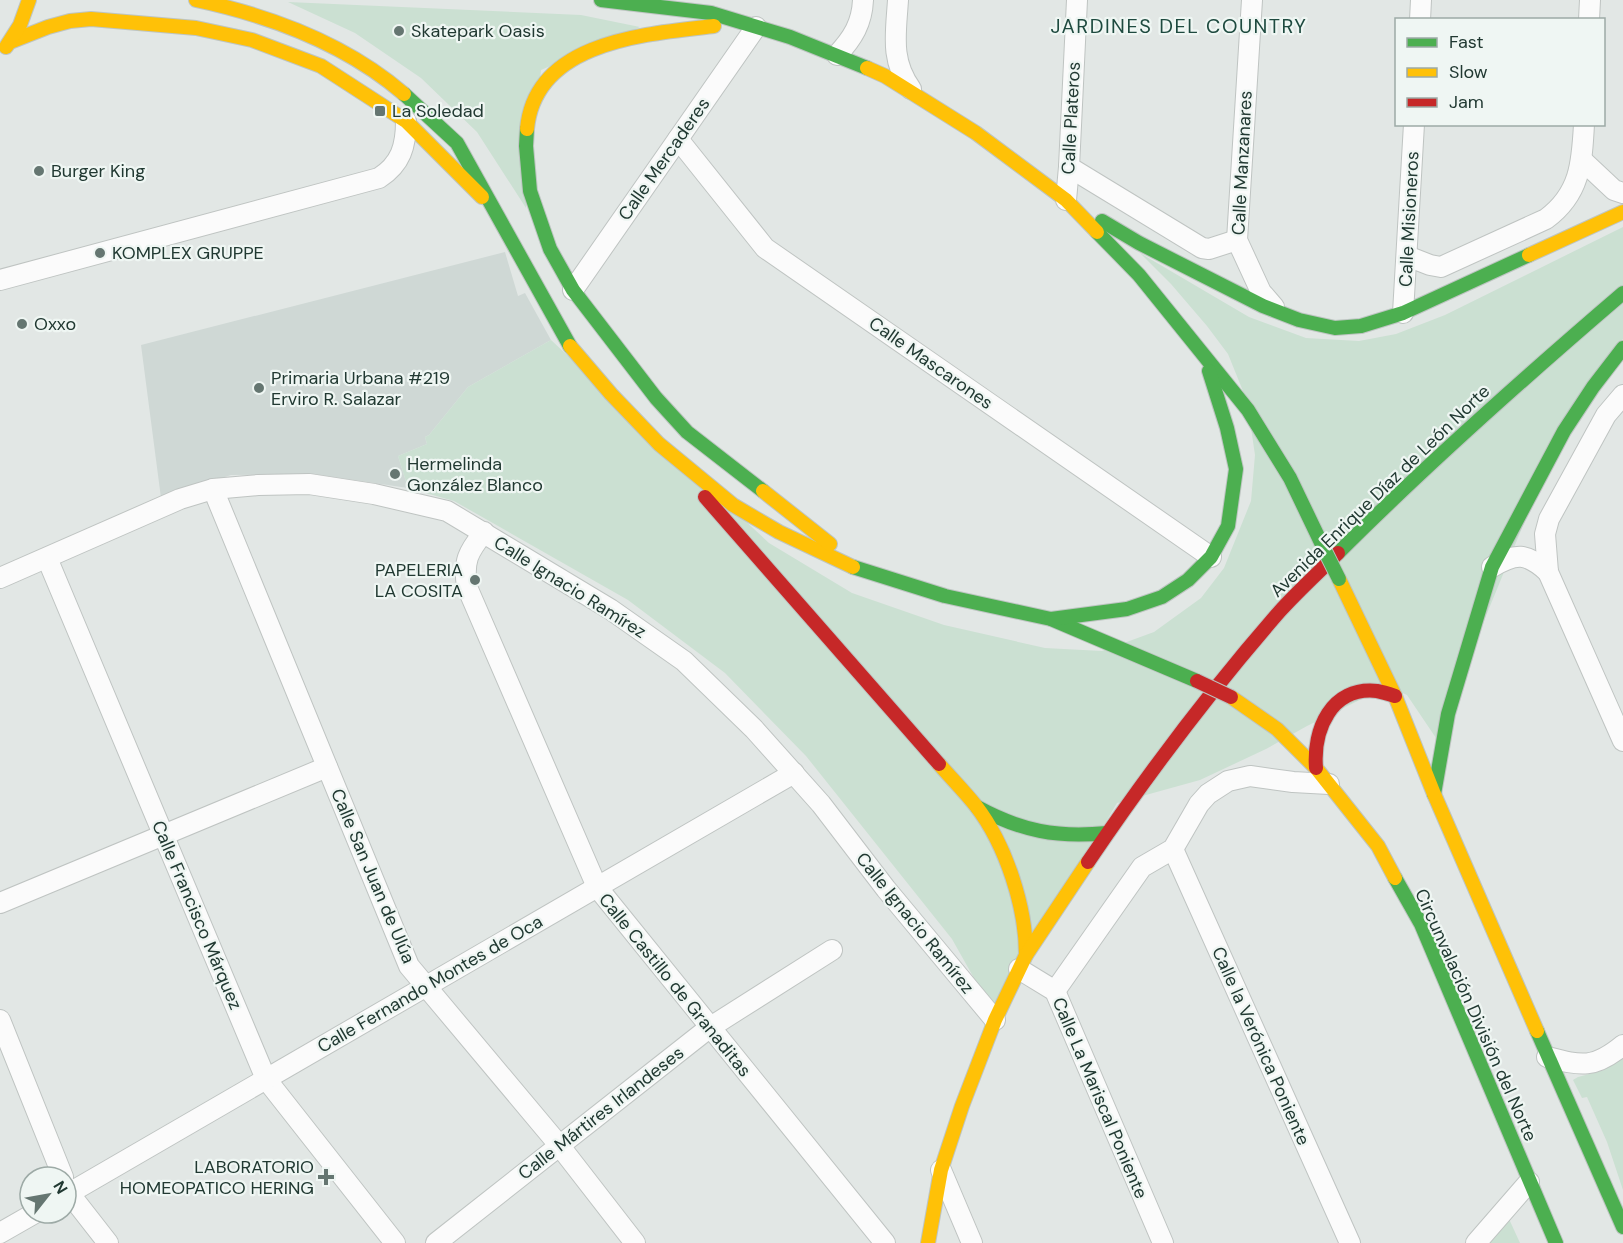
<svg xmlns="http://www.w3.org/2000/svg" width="1623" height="1243" viewBox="0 0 1623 1243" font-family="'DM Sans',sans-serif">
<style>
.built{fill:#cfd8d5}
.green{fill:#cbe0d2}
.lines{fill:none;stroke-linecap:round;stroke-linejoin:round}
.street-casing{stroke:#bfc4c2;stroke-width:22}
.fast-casing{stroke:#bec5c2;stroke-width:16}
.slow-casing{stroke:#bec5c2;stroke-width:16}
.jam-casing{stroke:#bec5c2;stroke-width:16}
.street{stroke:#fbfbfb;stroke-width:20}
.fast{stroke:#4caf50;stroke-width:14}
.slow{stroke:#ffc107;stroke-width:14}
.jam{stroke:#c62828;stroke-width:14}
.fast-bridge-casing{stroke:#bcc3c1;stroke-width:16;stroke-linecap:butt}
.jam-bridge-casing{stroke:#bcc3c1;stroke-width:16;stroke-linecap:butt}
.fast-bridge{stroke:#4caf50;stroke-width:14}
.jam-bridge{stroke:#c62828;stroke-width:14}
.poi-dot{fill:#657671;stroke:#eff6f3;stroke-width:2}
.labels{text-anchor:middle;stroke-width:4.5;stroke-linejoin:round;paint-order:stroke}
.poi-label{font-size:18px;fill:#213932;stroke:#eff6f3;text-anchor:start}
.street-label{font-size:18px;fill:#213932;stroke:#eff6f3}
.neighbourhood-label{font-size:20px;letter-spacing:1.5px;fill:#1e4a3f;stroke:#eff6f3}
</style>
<rect width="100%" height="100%" fill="#e2e7e5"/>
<path class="built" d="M505,252L518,296L525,293L551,340L468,387L429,435L425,437L427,444L398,456L408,488L313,474L231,475L161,498L141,345Z"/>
<g class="green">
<path d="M288,2L581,15L640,27L541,70L526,208L477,132L421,78L355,33Z"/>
<path d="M1623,227V339L1572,406L1436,738L1407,695L1388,686L1307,726L1266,749L1200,780L1117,803L993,1012L952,939L806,756L725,673L628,600L454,501L408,488L398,456L427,444L425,437L429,435L468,387L551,340L769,543L852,593L944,625L1045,648L1102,651L1154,632L1201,598L1224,568L1251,501L1255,455L1247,401L1228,354L1207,326L1171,284L1140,253L1249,317L1306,338L1359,341L1396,334L1445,315Z"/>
<path d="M1623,1056V1190L1607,1142L1587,1097L1582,1098L1573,1080L1578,1077L1604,1070Z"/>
<path d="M1509,1219L1520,1243H1489Z"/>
</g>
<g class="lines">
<defs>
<g id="street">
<path d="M898,0C896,33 890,60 911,89"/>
<path d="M1252,0L1237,240L1261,292L1274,307"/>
<path d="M1420,20L1421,0"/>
<path d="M1589,20L1590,0"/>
<path d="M837,55C853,38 862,23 863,0"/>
<path d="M678,139L765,248L1211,557"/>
<path d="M1582,160L1614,190L1623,193"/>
<path d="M1069,167L1202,248L1209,249L1237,240"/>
<path d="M1066,200L1069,167L1077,0"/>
<path d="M1407,256L1430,265L1441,267L1546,219C1580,194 1582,163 1584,124"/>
<path d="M0,280L379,178C401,164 406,146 406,121"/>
<path d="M573,290L756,27"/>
<path d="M1403,313L1414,124"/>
<path d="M1623,395L1606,415L1549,519L1545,534L1548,572L1623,741"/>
<path d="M213,489L409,966L559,1145L635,1243"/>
<path d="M484,532C468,552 463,561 467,587L597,887L885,1243"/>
<path d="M47,558L266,1079L395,1243"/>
<path d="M1492,567C1516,553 1526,552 1548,572"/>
<path d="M0,578L180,499L213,489L258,485L309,484L374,494L447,511L610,609L684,661L754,729L821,804L886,889L995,1020"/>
<path d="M1173,849L1350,1243"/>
<path d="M0,903L327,767"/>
<path d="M1019,969L1055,991L1163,1243"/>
<path d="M1055,991L1142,867L1173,849L1199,804L1208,794L1228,781L1250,776L1293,782L1329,784"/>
<path d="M0,1020L63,1177"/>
<path d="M1547,1057C1582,1066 1594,1069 1623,1045"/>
<path d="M941,1170L972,1243"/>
<path d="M66,1186L69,1193L108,1243"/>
<path d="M66,1195L794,773"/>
<path d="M0,1233L35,1213"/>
<path d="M436,1243L709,1028L832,950"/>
<path d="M1476,1243L1529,1182"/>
</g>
<g id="fast">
<path d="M601,0L711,13L790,37L867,68"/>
<path d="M404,94L457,143L570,346"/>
<path d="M527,129L526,146L530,191L550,249L573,290L656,398L687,432L763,491"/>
<path d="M1102,221L1139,243L1263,306L1299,320L1335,328L1361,326L1403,313L1529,255"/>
<path d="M1097,232L1139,275L1248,410L1290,478L1325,551"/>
<path d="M1338,553C1429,462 1525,377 1623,293"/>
<path d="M853,567L945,596L1051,619L1197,681"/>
<path d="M1051,619L1127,609L1162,597L1188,580L1211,557L1228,526L1236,469L1227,428L1209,371"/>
<path d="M1434,794L1448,714L1492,567L1564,431L1593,387L1623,348"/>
<path d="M977,807C1021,831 1057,838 1107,833"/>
<path d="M1395,878L1421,924L1556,1243"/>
<path d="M1537,1031L1623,1227"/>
</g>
<g id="slow">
<path d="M196,0C271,16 345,43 404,94"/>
<path d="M10,42L48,27L70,21L91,19L196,28L252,40L321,66L406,121L482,197"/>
<path d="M6,47L20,25L29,0"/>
<path d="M867,68L885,76L976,133L1066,200L1097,232"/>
<path d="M527,129C535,41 646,34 714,26"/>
<path d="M1529,255L1623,212"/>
<path d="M570,346L611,394L659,444L733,505L779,532L853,567"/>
<path d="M763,491L830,544"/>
<path d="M1339,579L1395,696L1434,794L1537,1031"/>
<path d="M1231,697L1277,729L1316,768L1378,846L1395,878"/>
<path d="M939,764C951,778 965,792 976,806C1006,845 1026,907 1026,955"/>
<path d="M928,1243L941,1170L962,1106L995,1020L1026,955L1088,862"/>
</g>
<g id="jam">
<path d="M705,497L939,764"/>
<path d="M1316,768C1313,730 1331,686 1377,691C1383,692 1389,694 1395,696"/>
<path d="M1088,862C1147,775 1210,691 1280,611C1298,591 1319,572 1338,553"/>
</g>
</defs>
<use href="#street" class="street-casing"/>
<use href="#fast" class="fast-casing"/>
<use href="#slow" class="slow-casing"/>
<use href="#jam" class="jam-casing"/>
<use href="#street" class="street"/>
<use href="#fast" class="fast"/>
<use href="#slow" class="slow"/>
<use href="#jam" class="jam"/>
<defs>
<path id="fast-bridge" d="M1325,551L1339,579"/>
<path id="jam-bridge" d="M1197,681L1231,697"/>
</defs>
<use href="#fast-bridge" class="fast-bridge-casing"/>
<use href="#jam-bridge" class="jam-bridge-casing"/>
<use href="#fast-bridge" class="fast-bridge"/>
<use href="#jam-bridge" class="jam-bridge"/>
</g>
<g class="poi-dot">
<circle cx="399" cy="31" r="6"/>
<rect x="374" y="105" width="12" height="12" rx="3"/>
<circle cx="39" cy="171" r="6"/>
<circle cx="100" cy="253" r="6"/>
<circle cx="22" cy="324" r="6"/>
<circle cx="259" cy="388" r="6"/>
<circle cx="395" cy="474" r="6"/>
<circle cx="475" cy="580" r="6"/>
<path d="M323 1168h6v6h6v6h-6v6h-6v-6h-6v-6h6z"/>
</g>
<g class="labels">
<g class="poi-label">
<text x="411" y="37">Skatepark Oasis</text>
<text x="392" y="117">La Soledad</text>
<text x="51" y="177">Burger King</text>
<text x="112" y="259">KOMPLEX GRUPPE</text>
<text x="34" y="330">Oxxo</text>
<text x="271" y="384">Primaria Urbana #219<tspan x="271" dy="21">Erviro R. Salazar</tspan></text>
<text x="407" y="470">Hermelinda<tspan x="407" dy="21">González Blanco</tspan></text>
<text x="463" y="576" text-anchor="end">PAPELERIA<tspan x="463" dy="21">LA COSITA</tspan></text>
<text x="314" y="1173" text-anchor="end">LABORATORIO<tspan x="314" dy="21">HOMEOPATICO HERING</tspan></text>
</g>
<g class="street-label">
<text transform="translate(1071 118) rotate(-87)" y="6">Calle Plateros</text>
<text transform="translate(664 159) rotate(-55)" y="6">Calle Mercaderes</text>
<text transform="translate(1242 163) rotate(-87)" y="6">Calle Manzanares</text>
<text transform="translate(1409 219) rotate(-87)" y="6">Calle Misioneros</text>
<text transform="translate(931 363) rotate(35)" y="6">Calle Mascarones</text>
<text transform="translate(1380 491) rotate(-44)" y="6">Avenida Enrique Díaz de León Norte</text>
<text transform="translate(570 587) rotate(32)" y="6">Calle Ignacio Ramírez</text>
<text transform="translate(373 876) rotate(67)" y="6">Calle San Juan de Ulúa</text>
<text transform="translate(197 915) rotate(67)" y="6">Calle Francisco Márquez</text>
<text transform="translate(915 923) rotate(51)" y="6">Calle Ignacio Ramírez</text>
<text transform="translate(430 984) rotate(-30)" y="6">Calle Fernando Montes de Oca</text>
<text transform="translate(675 985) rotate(51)" y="6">Calle Castillo de Granaditas</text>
<text transform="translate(1476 1015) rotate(66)" y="6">Circunvalación División del Norte</text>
<text transform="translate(1261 1046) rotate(66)" y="6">Calle la Verónica Poniente</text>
<text transform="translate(1100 1098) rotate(67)" y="6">Calle La Mariscal Poniente</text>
<text transform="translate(601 1113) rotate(-38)" y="6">Calle Mártires Irlandeses</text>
</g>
<g class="neighbourhood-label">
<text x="1179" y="33">JARDINES DEL COUNTRY</text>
</g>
</g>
<rect x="1395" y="18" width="210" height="108" fill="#eff6f3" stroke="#9daaa6" stroke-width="1.5"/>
<rect x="1407" y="38" width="30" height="9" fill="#4caf50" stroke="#9daaa6" stroke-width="1.5"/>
<text x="1449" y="48" font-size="18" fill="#213932">Fast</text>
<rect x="1407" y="68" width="30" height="9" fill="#ffc107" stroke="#9daaa6" stroke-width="1.5"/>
<text x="1449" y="78" font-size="18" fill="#213932">Slow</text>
<rect x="1407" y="98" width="30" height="9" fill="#c62828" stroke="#9daaa6" stroke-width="1.5"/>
<text x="1449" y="108" font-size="18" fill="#213932">Jam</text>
<g transform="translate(48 1195) rotate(59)"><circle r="28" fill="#eff6f3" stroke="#9daaa6" stroke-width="1.5"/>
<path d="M0-4.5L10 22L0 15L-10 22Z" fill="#657671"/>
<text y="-9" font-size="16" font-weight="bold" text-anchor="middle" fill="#213932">N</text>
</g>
</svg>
